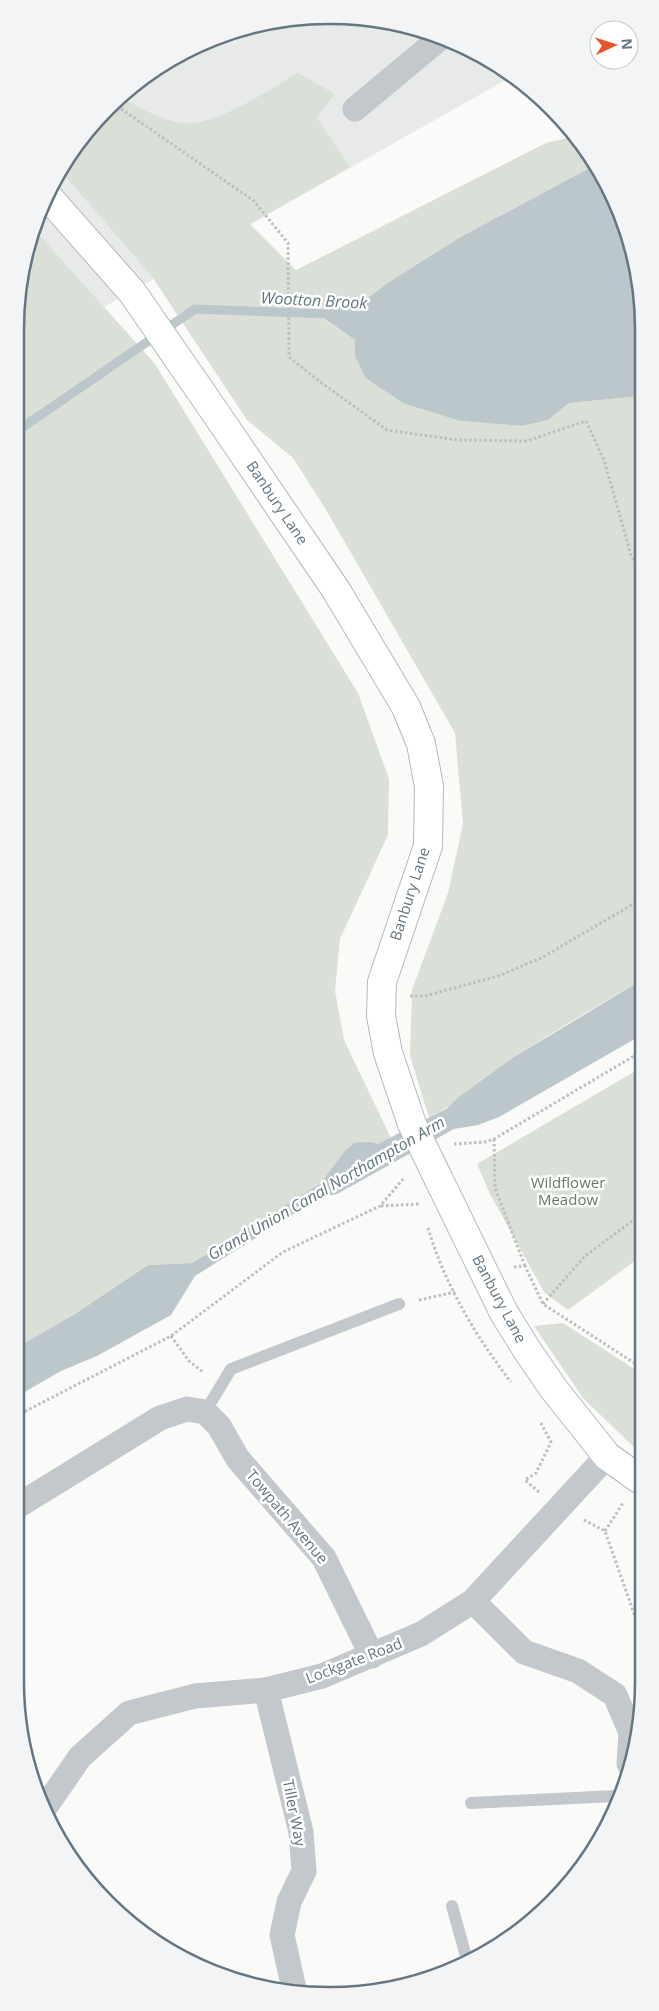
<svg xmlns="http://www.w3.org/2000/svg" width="659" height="2011" viewBox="0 0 659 2011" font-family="'Open Sans',sans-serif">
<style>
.built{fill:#e8e9e9}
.green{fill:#dadfd7}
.water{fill:#bbc7cb}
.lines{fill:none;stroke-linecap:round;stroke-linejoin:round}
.stream{stroke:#bbc7cb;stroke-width:9}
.secondary-casing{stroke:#b3babf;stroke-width:30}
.path{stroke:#bbbfc2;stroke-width:3;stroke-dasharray:2.5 2.5;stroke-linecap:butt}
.lane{stroke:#c3c8cc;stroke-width:12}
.street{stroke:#c3c8cc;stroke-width:25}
.secondary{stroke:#fff;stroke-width:28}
.secondary-bridge-casing{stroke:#b3babf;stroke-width:30;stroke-linecap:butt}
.secondary-bridge{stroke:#fff;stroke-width:28}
.labels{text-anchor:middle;stroke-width:5;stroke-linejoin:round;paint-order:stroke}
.street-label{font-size:15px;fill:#657683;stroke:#fff}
.park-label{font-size:15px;fill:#687a64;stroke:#fff}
.water-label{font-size:16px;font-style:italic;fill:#60757c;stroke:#fff}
.rim{fill:none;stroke:#657683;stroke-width:2.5}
</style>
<rect width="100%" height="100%" fill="#fafaf8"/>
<path class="built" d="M268,21H391L486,57L511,77L104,307L36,231L68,155L155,68Z"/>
<g class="green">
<path d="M298,73L335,94L317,118L350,167L250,224L296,270L546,143L575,136L595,165L457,239L386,284L364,301L316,314L355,340L405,404L460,421L522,426L548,420L569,403L641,396L640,981C596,1007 551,1032 510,1061C483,1079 457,1103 429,1118L410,1056L412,990L448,893L463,824L455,733L325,508L293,458L247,420L153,278L61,171L68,155L124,99C139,108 159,118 176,122C209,131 269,90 298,73Z"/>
<path d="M36,231L155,364L358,693L389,779L388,835L340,939L335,991L344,1040L391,1138L378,1144L371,1142L343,1153L320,1184L192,1263L148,1265L75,1314L16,1348L21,268Z"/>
<path d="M639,1069V1258L568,1310L544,1292L490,1194L477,1164Z"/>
<path d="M563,1323L639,1372V1452L583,1398L534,1326Z"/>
</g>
<g class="water">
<path d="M595,165L612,191L641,288L639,294V310L641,311V396L569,403L548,420L522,426L460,421L405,404L376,385L365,377L355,356V340L316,313L364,301L386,284L457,239Z"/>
<path d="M640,981V1036L499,1117L478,1125L454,1129L337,1194L321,1197L195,1276L171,1315L97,1356L61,1371L16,1397V1348L75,1314L148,1265L192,1263L320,1184L343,1153L354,1143L371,1142L378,1144L446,1109L459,1097L511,1059Z"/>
</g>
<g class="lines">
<path class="stream" d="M20,429L195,309L328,314"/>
<defs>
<g id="secondary">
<path d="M50,199L132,292L217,415L336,590L406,707L421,744L429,786L428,846L382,982L381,1016L388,1053L412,1124"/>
<path d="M439,1180L504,1313L527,1350L553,1388L607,1456L639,1479"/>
</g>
</defs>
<use href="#secondary" class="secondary-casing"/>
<g class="path">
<path d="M117,106L254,201L288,243L289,357L319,381L387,430L458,440L527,441L586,421L604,460L631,555L641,576"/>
<path d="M410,996H425L501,975L543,957L640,900"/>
<path d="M494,1139L495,1188L525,1266"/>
<path d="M454,1144L485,1142L494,1139L639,1053"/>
<path d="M381,1206L420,1204"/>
<path d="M428,1228C444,1283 476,1337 511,1382"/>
<path d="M514,1267L525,1266L543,1304L639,1366"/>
<path d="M419,1300L455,1292"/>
<path d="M543,1304L585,1256L639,1216"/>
<path d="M171,1336L189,1361L204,1373"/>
<path d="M16,1416L171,1336L283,1252L380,1206L405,1177"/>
<path d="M539,1492L525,1480L536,1473L551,1442L541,1423"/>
<path d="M584,1520L605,1531L638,1625"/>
<path d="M605,1531L623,1503"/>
</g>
<g class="lane">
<path d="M205,1412L231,1369L399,1304"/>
<path d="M471,1803L616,1796"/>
<path d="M452,1906L467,1960"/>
</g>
<g class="street">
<path d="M355,109L439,39"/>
<path d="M16,1507L160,1418L187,1409L205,1412L219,1426L238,1459L324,1558L372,1656"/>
<path d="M473,1601L524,1652L578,1671L615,1695L631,1733L629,1764"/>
<path d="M266,1690L301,1832L304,1871L289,1902L282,1935L295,1993"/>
<path d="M44,1809L80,1757L129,1713L195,1696L266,1690L322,1676L421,1634L473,1601L607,1456"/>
</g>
<use href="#secondary" class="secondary"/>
<defs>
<path id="secondary-bridge" d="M412,1124L439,1180"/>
</defs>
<use href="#secondary-bridge" class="secondary-bridge-casing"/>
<use href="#secondary-bridge" class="secondary-bridge"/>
</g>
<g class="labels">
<g class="street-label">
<text transform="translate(277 503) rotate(56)" y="5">Banbury Lane</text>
<text transform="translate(410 894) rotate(-72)" y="5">Banbury Lane</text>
<text transform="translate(499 1299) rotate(62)" y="5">Banbury Lane</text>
<text transform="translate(287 1517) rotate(50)" y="5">Towpath Avenue</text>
<text transform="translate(354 1661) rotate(-21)" y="5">Lockgate Road</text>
<text transform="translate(294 1813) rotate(79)" y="5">Tiller Way</text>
</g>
<g class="park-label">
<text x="568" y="1188">Wildflower<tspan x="568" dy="17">Meadow</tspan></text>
</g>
<g class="water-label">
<text transform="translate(314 300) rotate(3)" y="6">Wootton Brook</text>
<text transform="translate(326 1188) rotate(-30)" y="6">Grand Union Canal Northampton Arm</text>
</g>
</g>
<path d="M0 0H659V2011H0ZM329 24H330A305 305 0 0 1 635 329V1682A305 305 0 0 1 330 1987H329A305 305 0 0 1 24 1682V329A305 305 0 0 1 329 24Z" fill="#f3f4f5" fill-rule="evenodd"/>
<path class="rim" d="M329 24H330A305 305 0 0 1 635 329V1682A305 305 0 0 1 330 1987H329A305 305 0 0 1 24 1682V329A305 305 0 0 1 329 24Z"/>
<g transform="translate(614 45) rotate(86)"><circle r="24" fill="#ffffff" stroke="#c1c8cd"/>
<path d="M0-4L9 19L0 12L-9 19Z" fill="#e4572e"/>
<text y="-8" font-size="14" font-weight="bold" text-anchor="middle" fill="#657683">N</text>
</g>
</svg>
